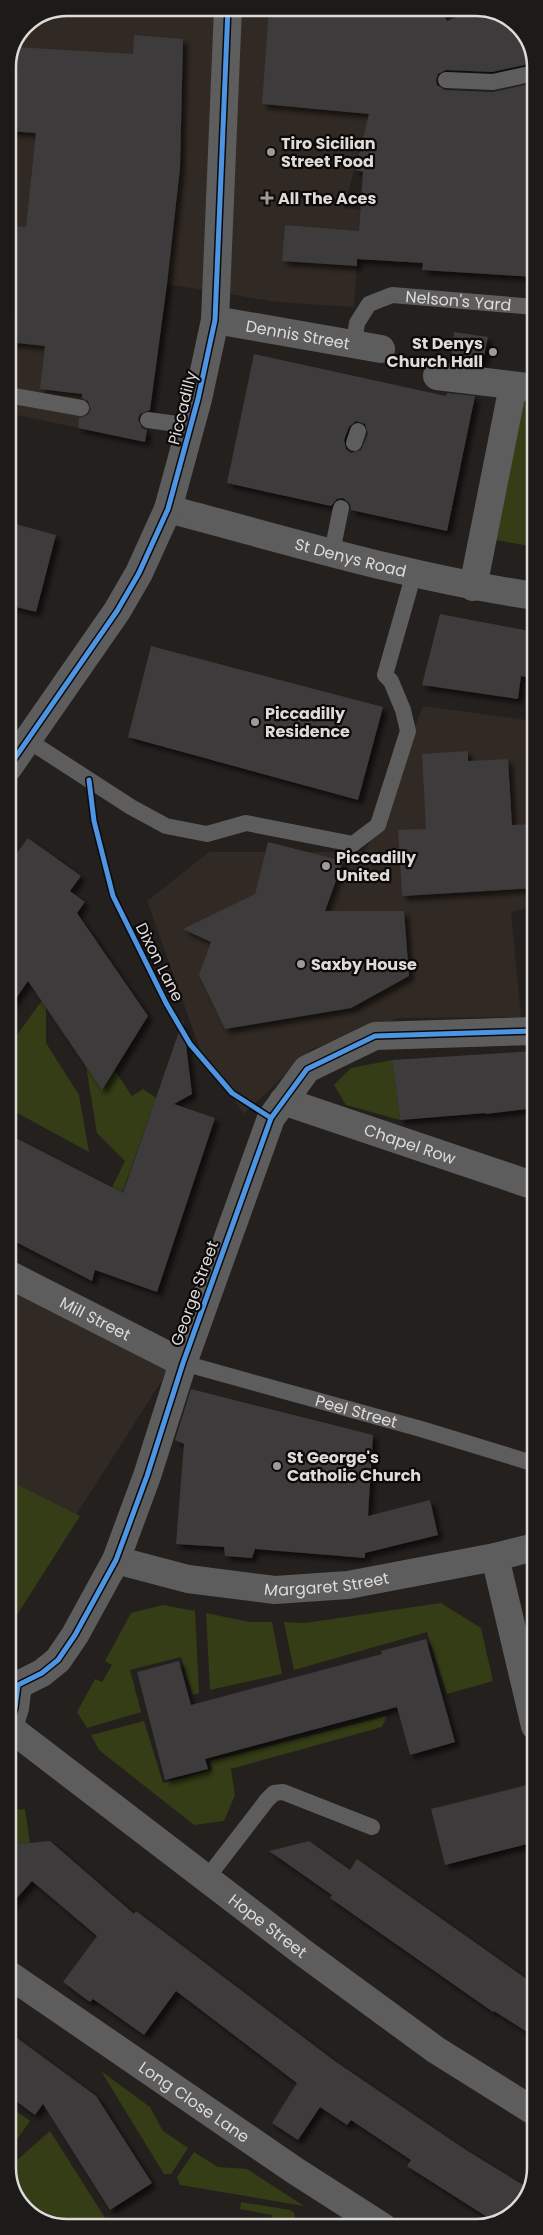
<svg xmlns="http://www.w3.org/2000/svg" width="543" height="2235" viewBox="0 0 543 2235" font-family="Poppins,sans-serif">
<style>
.built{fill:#312923}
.green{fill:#343d15}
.building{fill:#3d3b3b;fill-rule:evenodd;filter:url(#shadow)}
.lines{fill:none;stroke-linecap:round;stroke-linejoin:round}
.service{stroke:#5e5d5d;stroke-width:16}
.minor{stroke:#5e5d5d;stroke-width:28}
.tertiary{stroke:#5e5d5d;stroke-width:28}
.cycleway-casing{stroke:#0c0a09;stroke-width:8}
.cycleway{stroke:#4d94e3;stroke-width:5}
.poi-dot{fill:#9d9a98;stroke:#0c0a09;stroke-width:2}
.labels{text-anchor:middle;stroke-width:4.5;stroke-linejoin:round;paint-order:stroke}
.poi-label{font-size:16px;font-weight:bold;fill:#dedbd9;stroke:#0c0a09;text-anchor:start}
.street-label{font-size:16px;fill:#dedbd9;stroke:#0c0a09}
.rim{fill:none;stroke:#dedbd9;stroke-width:2.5}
</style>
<defs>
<filter id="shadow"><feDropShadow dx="4.5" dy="4.5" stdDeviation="2.5" flood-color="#0009"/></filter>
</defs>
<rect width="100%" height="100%" fill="#23201e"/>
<g class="built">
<path d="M67,8H382L374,98L344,208L360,210L354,307L277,302L167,284L145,442L8,413V67L25,25Z"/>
<path d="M423,706L535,721V906L511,912L521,1017L400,1018L312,1049L244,1114L203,1058L147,901L209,852H365Z"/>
<path d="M8,1286L168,1371L74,1518L8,1485Z"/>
</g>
<g class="green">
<path d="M535,393V547L496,540L524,400Z"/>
<path d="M46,995V1043L79,1095L89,1152L8,1108V1085L12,1077L8,1074V1047Z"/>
<path d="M103,1053L132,1096L143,1089L156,1098L99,1258L81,1250L125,1161L97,1133L86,1066Z"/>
<path d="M392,1060L400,1120L346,1105L334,1085L351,1068Z"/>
<path d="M8,1480L80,1516L8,1629Z"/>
<path d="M441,1603L481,1628L493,1681L447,1694L427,1632L294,1670L284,1622L305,1623Z"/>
<path d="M163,1605L195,1611L199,1693L193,1695L181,1657L130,1670L141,1712L87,1728L77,1712L95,1679L102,1682L112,1665L105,1661L131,1613Z"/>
<path d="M206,1613L249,1622H272L282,1674L210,1690Z"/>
<path d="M387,1716L382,1727L231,1769L235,1795L224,1821L194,1825L99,1750L91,1735L144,1721L163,1783L212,1770L210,1761Z"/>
<path d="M25,1809L30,1843L8,1845V1810Z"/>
<path d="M101,2071L150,2107L163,2131L188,2148L171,2174H164Z"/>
<path d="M9,2106L30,2121L9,2151Z"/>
<path d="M50,2131L109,2224L104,2227H60L28,2212L9,2179V2167Z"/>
<path d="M194,2152L218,2167L247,2169L304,2206L180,2185L177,2177Z"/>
<path d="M241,2202L290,2210L294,2213L296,2221L291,2227L269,2225L272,2215L240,2209Z"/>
</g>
<g class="building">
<path d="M269,8H441L447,21L477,8H483L518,25L534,56V63L492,72L446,70L438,74L436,80L437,85L445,90L493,92L534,83L535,277L422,270L423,263L357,259V266L282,261L285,225L359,231L363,172L355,170L369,114L262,104Z"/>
<path d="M134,35L183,39L180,168L167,284L150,410L140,414L138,419L142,428L147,430L145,442L78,428L79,418L88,415L91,409L88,401L82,398V394L40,389L45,346L8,342V225L26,227L36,133L8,131V67L16,47L133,54Z"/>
<path d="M454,332L488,337L482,366L451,362Z"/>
<path d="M254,354L446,396L447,393L475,396L447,531L351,510L350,504L343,498L337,499L331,506L227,483ZM356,421L365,424L368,434L361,450L351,453L346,449L344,440L349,427Z"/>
<path d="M8,522L56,535L36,612L8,605Z"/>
<path d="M440,614L535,632V679L521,676L518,699L422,685Z"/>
<path d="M151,646L383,707L358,800L128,737Z"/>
<path d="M468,751V761L508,759L512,825L535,824V888L402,896L398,830L426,829L422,754Z"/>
<path d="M28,838L81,876L70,891L85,902L77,913L148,1016L102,1090L28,981L8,1010V865Z"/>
<path d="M268,842L343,861L325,911H404L409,976L351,1008L225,1029L199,975L211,942L183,929L255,894Z"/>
<path d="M183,1020L192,1094L174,1104L215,1118L157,1292L95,1270L92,1281L8,1238V1134L123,1193Z"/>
<path d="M535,1051V1108L485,1114V1113L400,1120L392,1060Z"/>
<path d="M191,1389L373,1435L368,1516L430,1500L438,1535L365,1553V1558L255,1549L252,1558L225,1556L224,1547L176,1544L184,1444L175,1440Z"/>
<path d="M426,1639L455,1742L410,1755L397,1707L205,1759L208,1769L165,1780L137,1672L179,1661L191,1705L382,1654L381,1651Z"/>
<path d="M535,1783V1842L445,1865L431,1809Z"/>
<path d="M50,1841L134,1914L136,1911L168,1935L336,2062L466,2150L528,2188L521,2207L495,2222L407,2166L411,2160L351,2120L347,2125L320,2107L298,2140L272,2123L297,2083L176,1991L144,2035L93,1999L90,2002L63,1982L97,1936L32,1881L8,1908V1845Z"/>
<path d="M309,1841L350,1870L357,1859L535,1985V2037L494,2011L493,2012L330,1898L332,1895L269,1851Z"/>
<path d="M9,2032L96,2096L152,2183L110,2210L43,2104L35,2115L9,2096Z"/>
</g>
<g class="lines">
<g class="service">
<path d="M446,80L493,82L534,73"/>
<path id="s1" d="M354,344L357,323L369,304L392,295L535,307"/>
<path d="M8,395L81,408"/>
<path d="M148,420L191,426"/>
<path d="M354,443L358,431"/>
<path d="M332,552L341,508"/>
<path d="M26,739L131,807L166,826L207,834L246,823L353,844L378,825L408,731L403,710L391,681L385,675L414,573"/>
<path id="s2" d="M183,1363L421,1429L529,1462"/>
<path d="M207,1878L267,1800L274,1793L283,1792L372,1827"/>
</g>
<g class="minor">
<path id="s3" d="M215,320L381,349"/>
<path d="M437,376L535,388"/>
<path d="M473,587L513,386"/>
<path id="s4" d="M283,1101L535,1186"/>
<path id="s5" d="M8,1274L183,1363"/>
<path d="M495,1557L535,1726"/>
<path id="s6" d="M116,1560L188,1579L275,1590L348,1585L495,1557L535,1547"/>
<path id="s7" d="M10,1728L305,1954L436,2050L535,2112"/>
<path d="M8,1730L15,1708L18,1685L42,1673L58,1660L75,1635L116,1560L147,1476L183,1363L271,1118L307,1069L375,1036L535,1031"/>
<path id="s8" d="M8,1974L294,2170L383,2227"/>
</g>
<g class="tertiary">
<path id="s9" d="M168,509C290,541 410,578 535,596"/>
<path d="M8,768L117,611L139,573L168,509L198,399L215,320L228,8"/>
</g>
<defs>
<g id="cycleway">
<path d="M8,768L117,611L139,573L168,509L198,399L215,320L228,8"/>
<path d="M89,780L94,821L113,896L166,1003L190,1044L232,1093L271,1118"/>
<path d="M8,1730L15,1708L18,1685L42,1673L58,1660L75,1635L116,1560L147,1476L183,1363L271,1118L307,1069L375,1036L535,1031"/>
</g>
</defs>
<use href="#cycleway" class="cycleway-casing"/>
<use href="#cycleway" class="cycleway"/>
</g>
<g class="poi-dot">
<circle cx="271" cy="152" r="5"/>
<path d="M264.5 190.5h5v5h5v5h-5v5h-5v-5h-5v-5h5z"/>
<circle cx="493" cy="352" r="5"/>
<circle cx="255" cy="722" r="5"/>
<circle cx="326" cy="866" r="5"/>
<circle cx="301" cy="964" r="5"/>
<circle cx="277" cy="1466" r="5"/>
</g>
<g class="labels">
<g class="poi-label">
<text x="281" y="149">Tiro Sicilian<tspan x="281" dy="18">Street Food</tspan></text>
<text x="278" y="204">All The Aces</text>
<text x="483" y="349" text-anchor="end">St Denys<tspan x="483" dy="18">Church Hall</tspan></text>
<text x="265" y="719">Piccadilly<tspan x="265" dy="18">Residence</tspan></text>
<text x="336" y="863">Piccadilly<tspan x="336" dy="18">United</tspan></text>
<text x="311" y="970">Saxby House</text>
<text x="287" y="1463">St George's<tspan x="287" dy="18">Catholic Church</tspan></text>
</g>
<g class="street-label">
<text dy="6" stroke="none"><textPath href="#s1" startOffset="135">Nelson's Yard</textPath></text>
<text dy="6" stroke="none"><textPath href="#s3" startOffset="84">Dennis Street</textPath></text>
<text transform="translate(182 408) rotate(-76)" y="6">Piccadilly</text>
<text dy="6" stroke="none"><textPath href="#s9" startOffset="189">St Denys Road</textPath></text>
<text transform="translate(160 962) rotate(63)" y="6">Dixon Lane</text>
<text dy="6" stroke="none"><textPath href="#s4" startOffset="134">Chapel Row</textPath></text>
<text transform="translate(194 1293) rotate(-70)" y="6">George Street</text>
<text dy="6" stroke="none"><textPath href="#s5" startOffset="98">Mill Street</textPath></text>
<text dy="6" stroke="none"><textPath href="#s2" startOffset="180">Peel Street</textPath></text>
<text dy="6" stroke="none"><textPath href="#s6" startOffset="214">Margaret Street</textPath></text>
<text dy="6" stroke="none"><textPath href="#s7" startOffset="325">Hope Street</textPath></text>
<text dy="6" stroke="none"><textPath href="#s8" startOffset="226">Long Close Lane</textPath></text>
</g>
</g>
<path d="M0 0H543V2235H0ZM67 16H476A51 51 0 0 1 527 67V2168A51 51 0 0 1 476 2219H67A51 51 0 0 1 16 2168V67A51 51 0 0 1 67 16Z" fill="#1d1b1a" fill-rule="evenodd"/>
<path class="rim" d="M67 16H476A51 51 0 0 1 527 67V2168A51 51 0 0 1 476 2219H67A51 51 0 0 1 16 2168V67A51 51 0 0 1 67 16Z"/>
</svg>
